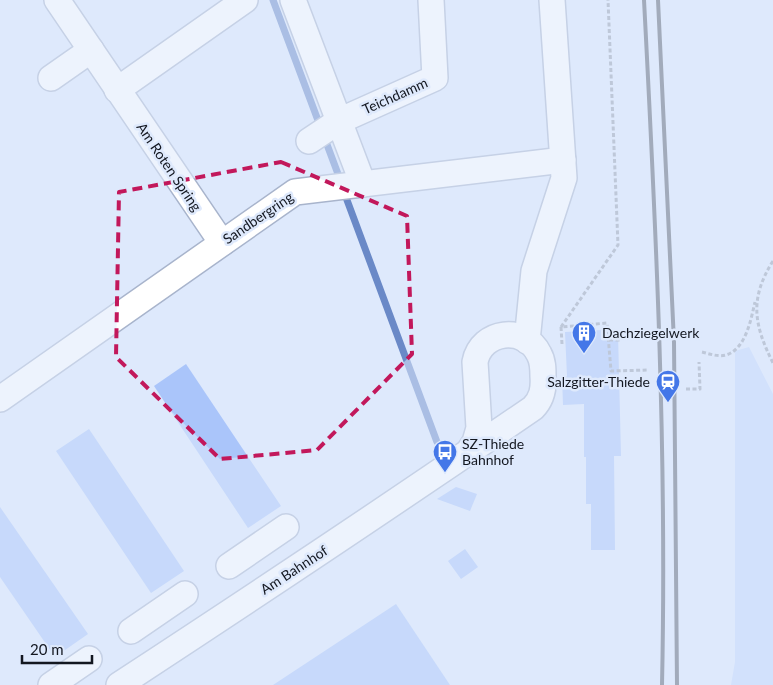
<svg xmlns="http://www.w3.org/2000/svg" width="773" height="685" viewBox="0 0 773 685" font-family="Lato,sans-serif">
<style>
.green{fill:#c3d7fd}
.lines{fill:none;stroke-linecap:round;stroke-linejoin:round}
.stream{stroke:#6a89c7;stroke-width:7}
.building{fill:#aac5fa}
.minor-casing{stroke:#a8b4cc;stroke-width:28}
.path{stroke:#98a0b0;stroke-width:3;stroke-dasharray:4 2.5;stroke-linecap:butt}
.minor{stroke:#fff;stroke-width:25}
.rail{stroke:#5a616d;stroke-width:4}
.marked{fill:none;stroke:#c2185b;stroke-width:4;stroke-dasharray:10 6;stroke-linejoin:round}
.labels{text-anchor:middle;stroke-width:5;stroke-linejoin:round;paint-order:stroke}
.street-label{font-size:14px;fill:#131720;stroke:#dee9fc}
.poi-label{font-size:14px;fill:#131720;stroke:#dee9fc;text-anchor:start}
</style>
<rect width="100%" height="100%" fill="#dee9fc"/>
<path class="green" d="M749,347L773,394V685H731L735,662V351Z"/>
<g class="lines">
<g class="stream">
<path d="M273,0L341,182"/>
<path d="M344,192L437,442"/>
</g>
</g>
<g class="building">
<path d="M601,330V334L618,333L621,456H614L615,550H591V504H586V457H584V404L563,405L562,376H567L565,332Z"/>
<path d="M186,364L281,506L248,528L154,386Z"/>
<path d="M89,429L184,571L151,593L56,451Z"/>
<path d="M456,487L477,494L470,511L437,499Z"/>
<path d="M0,507L88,634L55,657L0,577Z"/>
<path d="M465,549L478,567L461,579L448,561Z"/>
<path d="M396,604L450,685H273Z"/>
</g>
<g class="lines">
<defs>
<g id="minor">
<path d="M57,0L222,243"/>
<path d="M293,0L363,184"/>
<path d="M51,78L91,50"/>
<path d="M117,90L245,0"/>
<path d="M309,141L339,121L435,78L431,0"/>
<path d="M527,341L534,271L564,178L552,0"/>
<path d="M0,399L295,192L563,160"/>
<path d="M229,566L286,527"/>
<path d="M131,631L185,594"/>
<path d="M51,685L89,659"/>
<path d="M119,685C258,594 396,502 533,408C542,399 544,389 543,376C543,369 543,361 539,354C525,325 481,330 475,362L479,428L475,442L467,454"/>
</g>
</defs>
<use href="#minor" class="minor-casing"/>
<g class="path">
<path d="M773,261C749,299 754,325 773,363"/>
<path d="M561,327L618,245L608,0"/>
<path d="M609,340H621"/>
<path d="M562,344L561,327L607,323L611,371L648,370"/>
<path d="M702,352C710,354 718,357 726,355C746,349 751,319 755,302"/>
<path d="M686,389H700L699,362"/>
</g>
<use href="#minor" class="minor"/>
<g class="rail">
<path d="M644,0C656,228 667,456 662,685"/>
<path d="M658,0L674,342L677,685"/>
</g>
</g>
<path d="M0 0H773V685H0ZM281,162L407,216L412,354L317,450L220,459L116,357L119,192Z" fill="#dee9fc" fill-opacity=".55" fill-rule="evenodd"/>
<path class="marked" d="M281,162L407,216L412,354L317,450L220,459L116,357L119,192Z"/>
<defs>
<symbol id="building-pin" viewBox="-11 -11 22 30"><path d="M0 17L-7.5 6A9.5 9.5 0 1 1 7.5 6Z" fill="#4477e8" stroke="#dee9fc"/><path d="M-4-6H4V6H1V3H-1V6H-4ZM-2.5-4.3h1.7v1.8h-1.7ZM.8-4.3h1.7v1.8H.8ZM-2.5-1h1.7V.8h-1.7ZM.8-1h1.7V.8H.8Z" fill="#fff"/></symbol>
<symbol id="station-pin" viewBox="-11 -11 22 30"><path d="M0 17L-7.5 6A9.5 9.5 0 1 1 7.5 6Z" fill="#4477e8" stroke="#dee9fc"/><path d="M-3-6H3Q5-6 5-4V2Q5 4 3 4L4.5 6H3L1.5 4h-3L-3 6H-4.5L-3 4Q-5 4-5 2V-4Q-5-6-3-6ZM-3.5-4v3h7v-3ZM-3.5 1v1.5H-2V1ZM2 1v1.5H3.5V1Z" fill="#fff"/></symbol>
<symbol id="bus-pin" viewBox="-11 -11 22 30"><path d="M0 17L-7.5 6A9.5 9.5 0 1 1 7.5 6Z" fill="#4477e8" stroke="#dee9fc"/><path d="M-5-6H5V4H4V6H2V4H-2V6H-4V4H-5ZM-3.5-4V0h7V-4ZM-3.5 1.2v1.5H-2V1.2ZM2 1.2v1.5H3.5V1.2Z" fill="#fff"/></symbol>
</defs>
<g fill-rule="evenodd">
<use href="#building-pin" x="570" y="319" width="28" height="38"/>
<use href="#station-pin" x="654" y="368" width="28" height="38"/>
<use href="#bus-pin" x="431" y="438" width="28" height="38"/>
</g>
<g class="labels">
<g class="street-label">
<text transform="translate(395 96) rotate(-24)" y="5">Teichdamm</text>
<text transform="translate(169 167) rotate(56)" y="5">Am Roten Spring</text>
<text transform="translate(258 218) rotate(-34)" y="5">Sandbergring</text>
<text transform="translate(294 570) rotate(-33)" y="5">Am Bahnhof</text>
</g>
<g class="poi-label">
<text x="602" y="338">Dachziegelwerk</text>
<text x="650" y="387" text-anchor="end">Salzgitter-Thiede</text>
<text x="462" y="449">SZ-Thiede<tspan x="462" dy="16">Bahnhof</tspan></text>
</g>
</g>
<path d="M22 655v8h70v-8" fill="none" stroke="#131720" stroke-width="2.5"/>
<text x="30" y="655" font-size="15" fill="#131720" stroke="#dee9fc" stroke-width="4" paint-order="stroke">20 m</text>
</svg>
